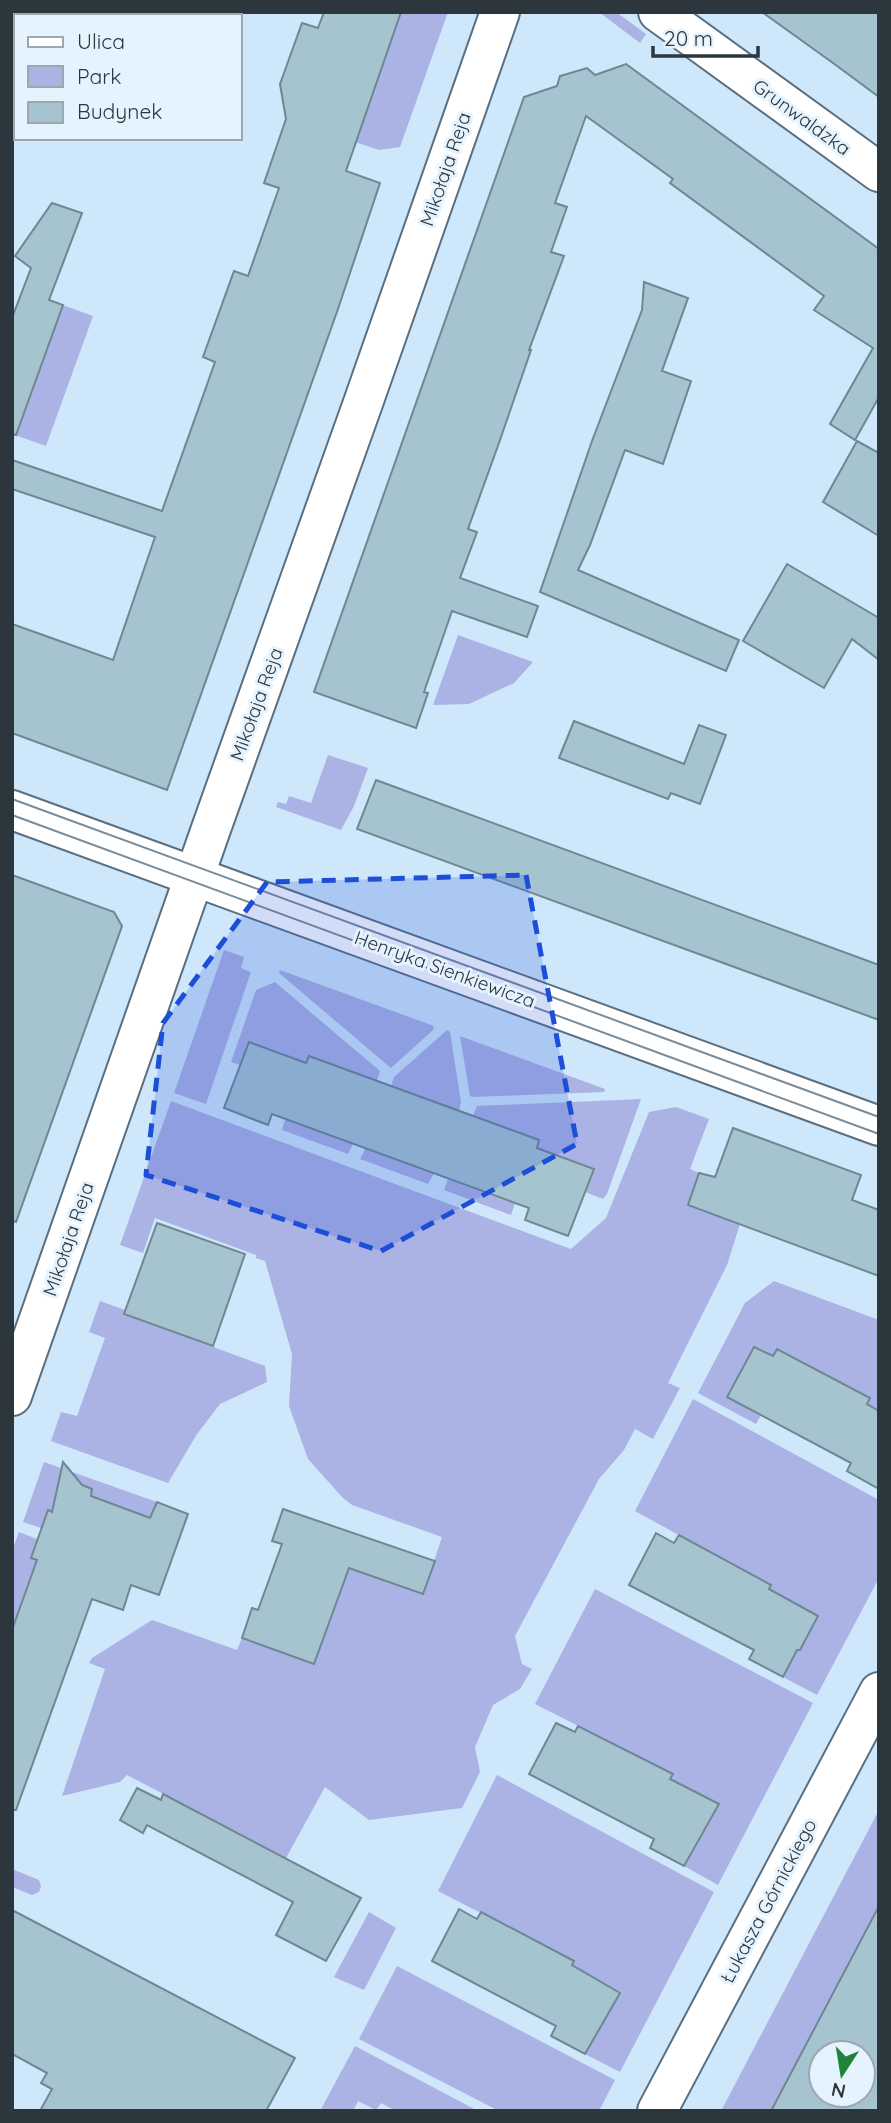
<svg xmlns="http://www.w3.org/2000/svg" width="891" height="2123" viewBox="0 0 891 2123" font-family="Quicksand,sans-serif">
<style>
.green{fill:#abb2e4}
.building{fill:#a6c4d0;stroke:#6c8893;stroke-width:2;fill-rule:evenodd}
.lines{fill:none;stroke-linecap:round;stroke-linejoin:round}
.minor-casing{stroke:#5a6f80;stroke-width:42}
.tertiary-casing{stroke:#5a6f80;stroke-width:42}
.minor{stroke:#fff;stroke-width:38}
.tertiary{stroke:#fff;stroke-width:38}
.tram{stroke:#7b8b98;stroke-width:2}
.marked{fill:#1d4ed8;fill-opacity:0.2;stroke:#1d4ed8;stroke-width:5;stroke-dasharray:14 9;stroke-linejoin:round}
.labels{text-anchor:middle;stroke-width:6;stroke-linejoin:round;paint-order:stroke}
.street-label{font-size:19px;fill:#2c363d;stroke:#e5f3fe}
</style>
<rect width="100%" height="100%" fill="#cfe7fa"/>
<g class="green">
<path d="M401,12H448L400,147L379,150L355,142Z"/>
<path d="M599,12H616L646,34L640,43Z"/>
<path d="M22,293L48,302L49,300L93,316L46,446L12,434V318Z"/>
<path d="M458,635L533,662L514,683L469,704L433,705Z"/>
<path d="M328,755L368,768L354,806L341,830L276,807L278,802L286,804L289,796L311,803Z"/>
<path d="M224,950L244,957L241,968L251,972L206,1104L174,1093Z"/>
<path d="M280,970L434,1026L433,1030L391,1068L279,973Z"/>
<path d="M275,982L380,1071L377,1081L310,1056L306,1063L249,1042L240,1065L231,1062L256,990Z"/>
<path d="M447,1030L450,1032L461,1102L459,1111L391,1086L394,1077Z"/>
<path d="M460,1036L605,1089L604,1092L472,1097L470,1096Z"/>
<path d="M641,1099L607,1194L603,1199L585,1192L593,1169L537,1148L539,1140L473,1116L477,1106Z"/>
<path d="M171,1101L571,1249L606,1218L649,1112L676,1107L709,1119L690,1169L699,1173L688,1205L740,1224L727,1265L668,1383L680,1388L653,1439L635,1429L624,1450L599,1479L515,1636L522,1664L532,1669L520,1689L493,1705L475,1747L480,1772L462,1808L369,1820L325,1787L286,1858L127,1775L120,1782L62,1796L105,1669L89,1663L92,1658L152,1620L237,1650L242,1638L314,1664L349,1568L423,1594L442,1537L352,1505L342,1497L308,1459L289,1406L292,1354L265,1261L256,1258V1255L155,1218L143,1253L120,1245Z"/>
<path d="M285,1119L353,1144L348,1154L282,1130Z"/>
<path d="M366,1147L434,1173L428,1184L360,1159Z"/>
<path d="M448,1179L515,1203L511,1215L444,1190Z"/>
<path d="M774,1281L879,1320V1411L867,1404L870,1398L778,1350L773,1356L754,1347L727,1397L761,1415L756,1424L698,1393L745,1303Z"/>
<path d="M100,1301L125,1310L124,1314L265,1366L267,1382L220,1404L197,1434L168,1483L51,1441L61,1412L77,1416L105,1338L89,1332Z"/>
<path d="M693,1399L879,1500V1578L817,1695L783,1677L797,1650H800L817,1616L783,1597L768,1591L770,1585L635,1511Z"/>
<path d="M44,1462L157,1502L150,1518L91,1496L92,1489L60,1480L54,1512L48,1511L41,1528L23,1522Z"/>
<path d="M19,1532L37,1539L31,1558L37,1560L12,1630V1551Z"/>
<path d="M595,1589L813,1703L718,1885L684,1866L718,1805L670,1780L673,1774L535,1704Z"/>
<path d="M497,1775L714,1892L620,2072L585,2054L619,1993L571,1967L574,1961L438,1891Z"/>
<path d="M879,1810V1906L771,2111H721Z"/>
<path d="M12,1869L39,1880L41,1886L39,1892L32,1895L12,1887Z"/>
<path d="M369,1912L396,1928L364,1990L334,1977Z"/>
<path d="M397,1966L615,2080L599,2111H499L359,2039Z"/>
<path d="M355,2046L478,2111H396L381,2103L376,2110L358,2101L353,2111H320Z"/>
</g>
<g class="building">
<path d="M324,12H401L346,171L380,183L338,309L167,790L12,733V624L113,660L155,537L12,489V460L162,511L215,362L203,357L234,271L248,276L279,188L264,183L286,119L280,84L302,23L318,28Z"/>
<path d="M762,12H879V97L833,63Z"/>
<path d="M626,64L879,249V397L855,440L830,424L873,348L814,310L824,296L670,183L673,179L586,116L555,203L567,207L551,252L564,256L529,350H531L500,440L468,529L477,532L460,578L538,606L527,637L452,611L424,692L428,693L416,728L314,692L524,97L557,86L560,76L587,68L595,75Z"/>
<path d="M52,203L82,213L49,300L63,305L16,435L12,434V318L31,268L15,256Z"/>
<path d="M644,282L688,298L662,371L691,381L663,464L625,450L590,545L578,570L739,640L726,671L540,592L592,441L642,310Z"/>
<path d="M857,441L879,453V536L823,502Z"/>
<path d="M787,564L879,618V660L852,639L824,688L743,641Z"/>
<path d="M574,721L684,764L699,725L726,735L700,804L671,793L668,799L559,758Z"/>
<path d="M376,780L879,965V1020L357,829Z"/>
<path d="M12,875L114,912L122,926L16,1222L12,1221Z"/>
<path d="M249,1042L306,1063L309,1056L391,1086L539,1140L537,1148L594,1169L568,1236L525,1220L529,1208L272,1114L268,1125L224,1108Z"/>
<path d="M733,1128L861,1175L852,1200L879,1210V1276L688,1205L699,1173L715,1177Z"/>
<path d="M157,1223L245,1254L213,1346L124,1314Z"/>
<path d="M754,1347L773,1356L777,1349L870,1398L867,1404L879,1411V1489L847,1471L851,1463L727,1397Z"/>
<path d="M63,1462L82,1485L92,1489L91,1496L150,1518L157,1502L188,1514L159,1595L131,1585L123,1610L92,1599L16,1810H12V1630L37,1560L31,1558L48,1510L52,1512Z"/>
<path d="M283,1509L435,1561L423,1594L349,1568L314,1664L242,1638L252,1608L258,1610L282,1544L272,1541Z"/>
<path d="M656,1533L674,1543L679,1535L771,1585L769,1589L818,1616L800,1650H797L783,1677L749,1659L754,1650L629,1585Z"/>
<path d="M556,1723L575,1732L578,1726L673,1774L670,1779L719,1804L684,1866L650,1848L654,1839L529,1774Z"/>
<path d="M137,1788L161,1800L163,1794L361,1898L326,1961L276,1935L293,1902L147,1825L143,1833L120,1820Z"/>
<path d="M879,1906V2111H771ZM821,2053H863V2095H821Z"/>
<path d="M459,1909L477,1919L481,1912L574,1961L572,1965L620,1993L585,2054L551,2036L556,2026L432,1961Z"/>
<path d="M12,1910L295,2058L266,2111H40L52,2089L41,2083L47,2073L12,2054Z"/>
</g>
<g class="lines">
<defs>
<g id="minor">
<path d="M658,12L879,172"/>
<path d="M12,1396L212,826L363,403L500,12"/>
<path d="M657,2111L879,1692"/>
</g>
<path id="tertiary" d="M12,810L879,1126"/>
</defs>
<use href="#minor" class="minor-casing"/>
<use href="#tertiary" class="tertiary-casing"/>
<use href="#minor" class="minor"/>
<use href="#tertiary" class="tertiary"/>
<g class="tram">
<path d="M12,799L879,1117"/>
<path d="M12,815L879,1134"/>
</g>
</g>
<path class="marked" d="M526,875L577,1144L381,1251L146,1175L163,1023L267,882Z"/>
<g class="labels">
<g class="street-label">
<text transform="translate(802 117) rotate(36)" y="7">Grunwaldzka</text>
<text transform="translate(445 169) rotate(-71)" y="7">Mikołaja Reja</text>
<text transform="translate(256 704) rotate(-70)" y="7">Mikołaja Reja</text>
<text transform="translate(445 969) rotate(20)" y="7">Henryka Sienkiewicza</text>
<text transform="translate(68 1239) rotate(-71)" y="7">Mikołaja Reja</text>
<text transform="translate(768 1901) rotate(-62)" y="7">Łukasza Górnickiego</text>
</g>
</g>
<rect width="891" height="2123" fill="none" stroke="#2c363d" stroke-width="28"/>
<rect x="14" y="14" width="228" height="126" fill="#e5f3fe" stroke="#9ba7b1" stroke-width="2"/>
<rect x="28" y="37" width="35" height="10" fill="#ffffff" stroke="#9ba7b1" stroke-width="2"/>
<text x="77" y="49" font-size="21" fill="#2c363d">Ulica</text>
<rect x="28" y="66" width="35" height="21" fill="#abb2e4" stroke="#9ba7b1" stroke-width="2"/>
<text x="77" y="84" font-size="21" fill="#2c363d">Park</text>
<rect x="28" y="102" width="35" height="21" fill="#a6c4d0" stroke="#9ba7b1" stroke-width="2"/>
<text x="77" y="119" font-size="21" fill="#2c363d">Budynek</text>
<g transform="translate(842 2074) rotate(192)"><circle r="33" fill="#e5f3fe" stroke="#9ba7b1" stroke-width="2"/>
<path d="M0-5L12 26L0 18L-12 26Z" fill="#1f8438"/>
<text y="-10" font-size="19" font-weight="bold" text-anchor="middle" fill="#2c363d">N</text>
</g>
<path d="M653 46v10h105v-10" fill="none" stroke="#2c363d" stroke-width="3.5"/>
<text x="664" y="46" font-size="21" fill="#2c363d" stroke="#e5f3fe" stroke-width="5" paint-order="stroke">20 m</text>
</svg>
